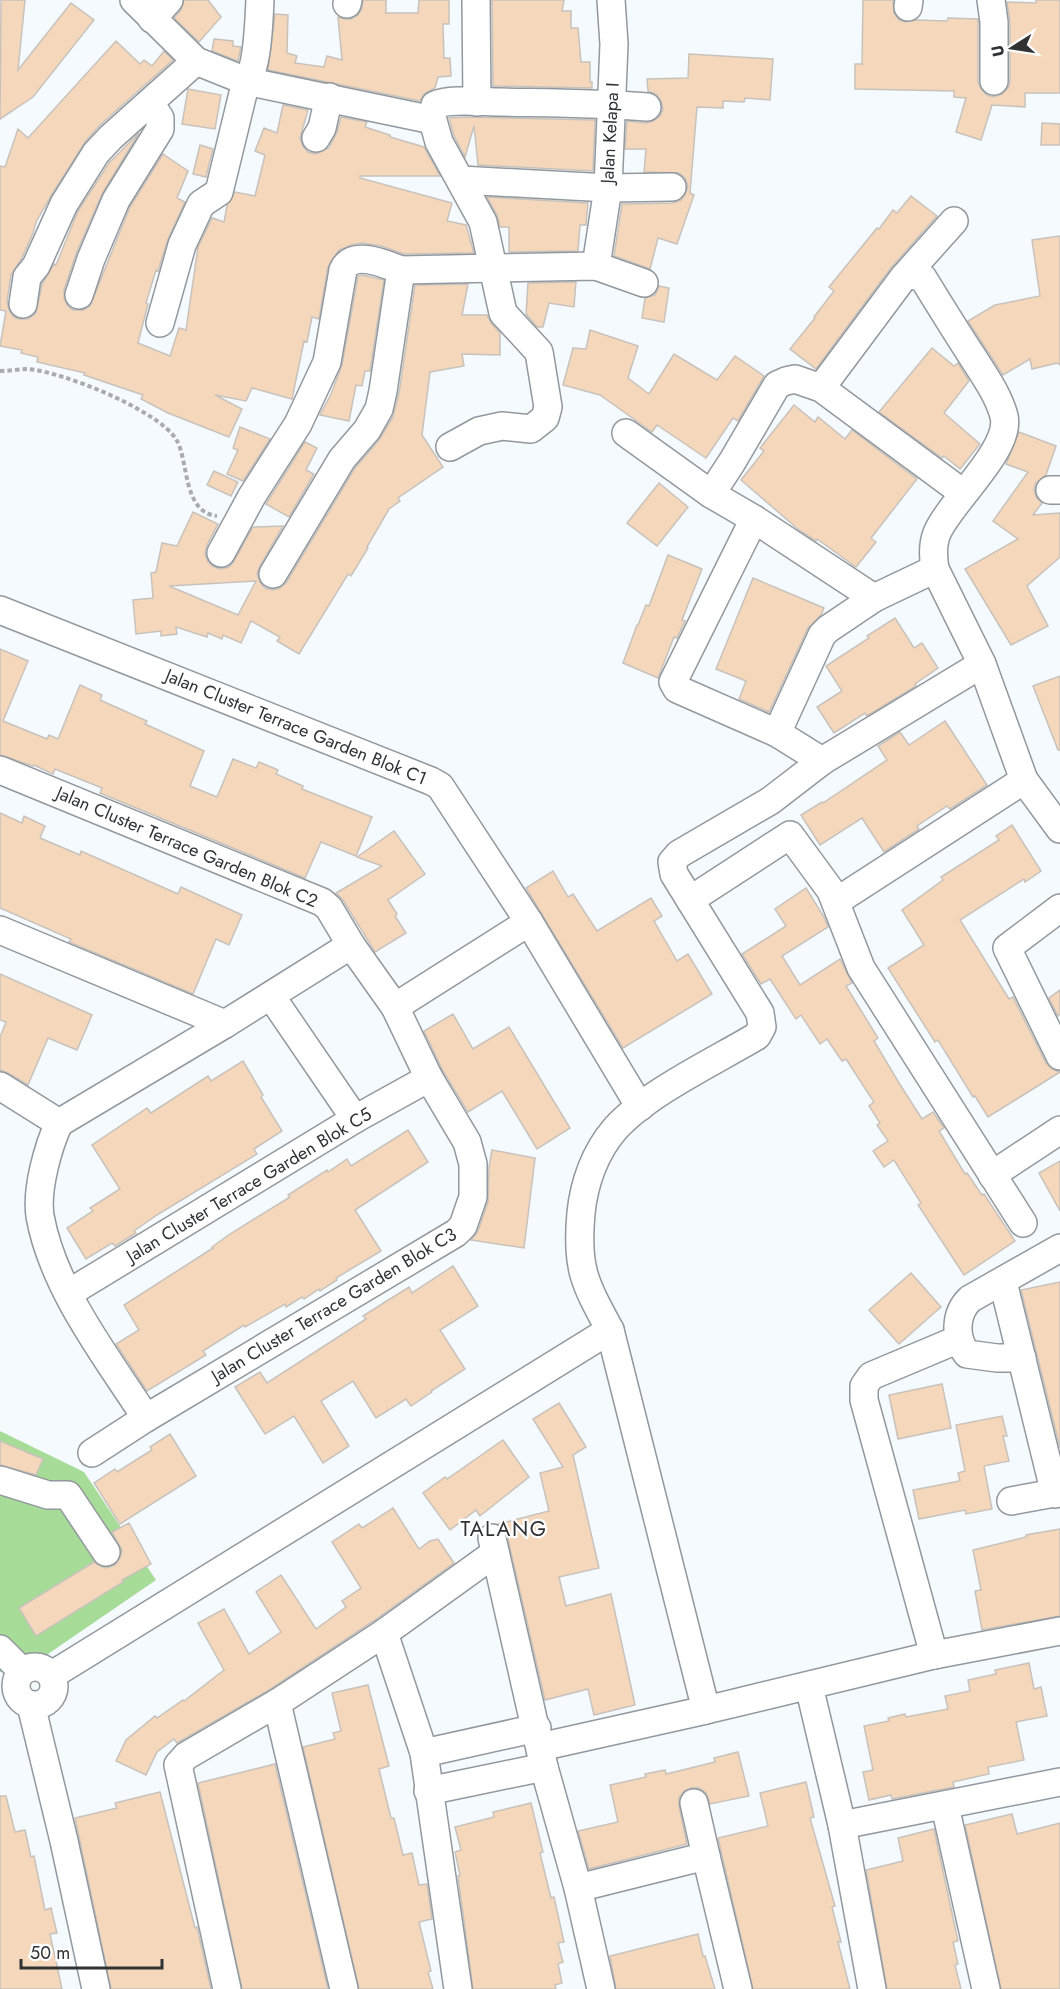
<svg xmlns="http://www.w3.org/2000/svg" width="1060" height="1989" viewBox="0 0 1060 1989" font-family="Jost,sans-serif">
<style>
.green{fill:#a7dc98}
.building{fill:#f5d7bb;stroke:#c8c2bc;stroke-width:1.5;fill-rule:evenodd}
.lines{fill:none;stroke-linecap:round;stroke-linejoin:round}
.minor-casing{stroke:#92989d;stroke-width:30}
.path{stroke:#a8acaf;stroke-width:4;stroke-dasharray:4.5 3;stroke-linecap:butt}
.minor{stroke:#fff;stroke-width:27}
.labels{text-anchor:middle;stroke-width:4.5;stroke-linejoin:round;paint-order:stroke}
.street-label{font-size:18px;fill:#303234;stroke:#fff}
.quarter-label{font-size:21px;letter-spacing:1.5px;fill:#303234;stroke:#fff}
</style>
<rect width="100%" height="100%" fill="#f5fafe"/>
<path class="green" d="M0,1431L84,1472L156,1580L29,1667L0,1672Z"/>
<g class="building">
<path d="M1,0H25L18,70L71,3L94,20L33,97L0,119Z"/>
<path d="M184,0H208L221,17L199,42L174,18L181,10Z"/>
<path d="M363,0H386V13H418L419,0H449V24H443L444,58H450L451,76L438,77L435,88L424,94L420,101L268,70L275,14L288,15L287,53L297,56L295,63L324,67L327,56L342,60L338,17L344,19H351L358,15L362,8Z"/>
<path d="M492,0H564L562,11H571V28H578L581,62H590V82H592V88L493,86Z"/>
<path d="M863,0H893L894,13L899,20L905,22L917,20L947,21L948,18L978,19V82L981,89L987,95L993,97L1002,94L1008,88L1010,82V22L1007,2L1036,3V0H1060V93H1025V107L992,105L981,140L956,132L966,98L954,97V91L855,89V64H862Z"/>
<path d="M214,39L233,41V46L241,47L238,61L212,51Z"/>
<path d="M116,41L140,64L144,60L152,66L164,51L173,60L100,125L85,142L51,196L36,222L33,233L22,258L11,275L7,302L9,310L14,317L20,319H28L36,313L42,284L54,264L56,265L78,211L109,163L139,133L102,194L76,254L64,290V298L67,305L73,310H83L90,306L130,207L163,154L188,171L177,198L185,202L168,239L158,271L156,270L146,303L148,304L138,343L170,356L179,328L186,330L198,247L212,218L224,222L227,206L235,192L255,196L265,155L255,151L264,128L277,133L283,105L308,110L300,138L303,146L308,152L316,154L329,148L337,132L341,117L367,122L365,127L390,135V137L424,147L440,176H360V178L452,203L447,221L466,225L474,253L404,254L381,246L362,243L351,245L339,250L328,267L319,319L312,317L307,342L304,341L292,399L252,388L246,401L215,395L242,409L229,437L168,413L141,399L143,395L84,375L85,373L37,362L38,357L21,353L22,350L0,346L6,311L0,310V166L5,167L18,129L28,138Z"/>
<path d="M689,54L773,59L770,100L745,98L744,102L723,101V108L697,107L690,193L694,195L677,244L658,238L650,269L614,256L622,204L673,203L681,200L685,195L688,186L685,178L679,173L644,172L646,149H625L627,121L646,123L653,121L660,116L663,109L661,101L656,94L648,91L647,79L688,78Z"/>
<path d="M188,89L221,95L215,129L182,124Z"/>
<path d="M466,117L595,120L593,171L478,165L474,126L465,157L454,136L449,118Z"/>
<path d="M1042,123L1060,124V145H1041Z"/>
<path d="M200,145L213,149L206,177L193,174Z"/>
<path d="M911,196L937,216L890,269L816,369L790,349L815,318L814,317L834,291L829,287L877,228L879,229L893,210L897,213Z"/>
<path d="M487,197L588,203L586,225H580L578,251L509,252V227H500L497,215Z"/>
<path d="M1060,236V365L1057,363L1032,369L1030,359L1003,375L968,321L995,305L1040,296L1032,240Z"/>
<path d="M362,275L384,280L370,371H365L362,386L356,385L349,421L320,415L331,394L342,365L358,276Z"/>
<path d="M576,282L574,307L549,303L543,327H537L526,314L528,283Z"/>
<path d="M468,284L462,315H487L491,323L500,333V355L462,354L464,366L430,372L422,435L443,467L398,498L400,501L389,509L367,547L368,548L351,576L348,574L299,654L277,641L280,637L251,621L241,643L223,635L222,639L208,633L207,637L176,627L177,634L161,636V631L136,634L133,600L153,598L151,573L156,572L162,543L177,546L193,512L218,524L207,545L205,554L208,562L214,567L221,569L229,567L234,561L253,527L283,526L260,566L257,574L260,582L265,588L273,590L280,588L286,583L355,468L379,440L393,417L399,393L415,285ZM256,581L238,615L169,586Z"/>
<path d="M659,286L669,288L664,322L642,318L645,298L655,295Z"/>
<path d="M590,330L638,346L628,378L649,394L674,354L717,380L735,356L764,376L738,421L733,418L706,458L657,425L652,432L600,395L563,385L573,348L586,349Z"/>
<path d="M932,348L954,366L958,363L969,381L944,413L980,444L960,469L944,456L942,458L879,412Z"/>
<path d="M794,405L815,422L818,417L845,439L852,430L917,479L871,538L876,542L856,567L817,539L816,541L799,530L741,480L764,451L760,448Z"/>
<path d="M240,427L270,439L243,481L227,474L238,450L233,448Z"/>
<path d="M1019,432L1056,446L1046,475L1036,483L1034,489L1036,497L1042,503L1033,515L1060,513V557L1027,586L1048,626L1011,645L965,569L1018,539L993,521L1028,472L1006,464Z"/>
<path d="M305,442L317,448L306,470L314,474L289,517L266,504Z"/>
<path d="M214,471L238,482L231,496L207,485Z"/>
<path d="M659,483L688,507L657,546L627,523Z"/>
<path d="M668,555L702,569L682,620L685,621L677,638L674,637L658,678L623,663L637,625H638L646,605L649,606Z"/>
<path d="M753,578L824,608L821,615L808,628L769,712L739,699L746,681L716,669Z"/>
<path d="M895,618L914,648L922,643L938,668L915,684L916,686L867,716L865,713L834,733L817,707L842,691L826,666L869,638L867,636Z"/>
<path d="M0,649L28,661L3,721L47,739L49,735L58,739L80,685L102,695L100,700L147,721L145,724L204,751L190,786L217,797L233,759L256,768L259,762L278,770L276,774L303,786L302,789L372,817L356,856L321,842L305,878L100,793L102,788L55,769L53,774L34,765L33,766L0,755Z"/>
<path d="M1060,676V750H1058L1033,686Z"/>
<path d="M945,721L987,785L950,809L947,806L917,826L919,829L884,852L862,818L820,845L801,815L822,802L823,803L887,760L878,746L900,732L909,745Z"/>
<path d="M0,813L22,823L24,816L45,826L40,838L80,855L81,851L178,894L181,887L242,915L229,945L216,939L193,994L69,942L71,939L0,908Z"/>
<path d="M1012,825L1041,871L1025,882L1024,879L960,920L1009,999L1013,997L1046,1063L1052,1069L1060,1072L988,1117L975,1096L973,1097L938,1040L935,1042L888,968L924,945L902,910L943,880L941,877L999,840L996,836Z"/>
<path d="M394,831L425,874L388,900L397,914L395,916L406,933L375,952L343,900L336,893L382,866L357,857Z"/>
<path d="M553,871L568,897L573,894L597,931L651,898L662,916L654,921L677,961L688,954L712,994L623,1048L526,888Z"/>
<path d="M806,888L824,917L828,927L782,956L800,985L840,959L852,983L846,986L878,1038L874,1041L899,1083L922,1119L933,1112L944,1128L939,1131L965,1174L967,1173L982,1195L984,1194L1015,1241L964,1275L918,1205L921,1203L894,1160L884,1167L873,1151L888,1141L877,1125L880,1123L869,1106L874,1102L846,1059L842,1061L827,1039L820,1044L801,1015L796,1019L770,979L761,984L742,954L786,926L775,909Z"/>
<path d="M0,974L92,1015L77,1050L48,1038L28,1085L8,1073L0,1070V1037L6,1022L0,1020Z"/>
<path d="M1060,990V1014L1058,1016L1049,998Z"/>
<path d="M453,1014L473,1049L509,1027L570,1128L537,1149L502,1091L468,1112L443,1071L424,1031Z"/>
<path d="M243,1061L263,1095L261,1097L282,1131L254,1149L257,1154L157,1215L134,1231L136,1233L115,1246L112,1243L86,1259L67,1228L93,1211L90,1208L120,1189L92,1145L147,1108L151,1113L208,1076L211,1081Z"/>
<path d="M408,1130L428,1162L355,1210L381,1251L336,1278L337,1280L320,1291L319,1289L304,1299L302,1297L286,1307L285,1304L245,1327L244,1325L203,1351L206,1355L147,1391L116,1344L139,1330L124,1305L213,1248L212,1247L230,1234L290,1197L288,1195L327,1170L328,1172L347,1159L351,1166Z"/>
<path d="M492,1150L535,1158L524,1248L471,1240L478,1231L488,1202L489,1167Z"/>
<path d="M1060,1161V1211L1039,1173Z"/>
<path d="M453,1266L478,1306L440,1330L465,1369L431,1391L432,1392L411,1406L406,1399L376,1418L353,1381L321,1401L349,1446L323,1463L294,1416L265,1434L235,1387L260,1372L267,1383L366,1319L363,1316L382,1304L409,1287L412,1293Z"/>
<path d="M911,1273L941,1307L899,1344L869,1310Z"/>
<path d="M1060,1282V1448L1021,1290Z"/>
<path d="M942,1384L951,1428L898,1439L889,1395Z"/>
<path d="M559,1403L586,1447L573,1455L599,1568L559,1577L566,1606L611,1594L635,1705L594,1715L588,1689L545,1700L507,1535L504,1528L498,1524L549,1511L540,1473L563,1467L533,1419Z"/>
<path d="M1002,1416L1007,1436H1003L1009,1461L984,1466L992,1509L966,1514L965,1510L919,1519L913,1490L960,1481L958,1473L965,1471L956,1425Z"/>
<path d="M170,1434L196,1476L120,1524L94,1483L115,1469L117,1472L152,1450L150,1447Z"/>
<path d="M503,1440L529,1477L480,1516L476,1510L450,1530L423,1493L445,1477L447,1479Z"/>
<path d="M0,1441L43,1459L36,1475L0,1465Z"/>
<path d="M393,1508L419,1549L430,1541L438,1539L454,1563L375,1620L269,1690L177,1743L174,1739L157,1752L146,1775L116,1761L126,1740L155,1716L157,1718L183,1700L184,1701L224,1670L198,1623L224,1609L249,1654L281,1632L256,1592L281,1575L316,1629L346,1607L342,1601L361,1588L332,1542L359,1524L362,1528Z"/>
<path d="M129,1523L151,1564L122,1580L123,1582L36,1636L19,1608L94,1562L100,1566L106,1568L115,1565L120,1558L122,1550L112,1532Z"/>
<path d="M1060,1529V1616L982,1630L975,1591L981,1590L973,1550L1026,1537V1535Z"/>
<path d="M1029,1663L1034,1689L1041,1687L1047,1716L1016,1722L1024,1760L988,1767L989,1774L953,1782L954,1787L892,1799L891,1795L869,1800L863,1772L873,1770L864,1726L889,1721L888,1718L905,1714L906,1717L948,1709L945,1696L970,1691L968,1680L996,1674L995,1670Z"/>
<path d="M368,1685L389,1766L379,1769L391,1818H394L403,1855L412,1853L419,1885L427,1884L432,1919L419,1922L431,1971L428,1972L433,1989H359L303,1747L335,1739L333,1733L341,1731L332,1693Z"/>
<path d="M738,1752L749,1796L710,1804L706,1793L699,1788H691L684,1791L679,1798V1806L687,1844L589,1869L578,1831L618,1822L610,1785L646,1777L645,1774L665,1770L666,1774L715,1762L714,1758Z"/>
<path d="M275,1764L328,1989H242L198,1783Z"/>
<path d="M806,1782L814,1817L810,1818L835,1906L832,1907L841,1942H838L850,1989H753L718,1838L768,1826L760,1793Z"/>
<path d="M160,1792L195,1928L197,1927L211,1989H111L75,1818L117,1808L115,1803Z"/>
<path d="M0,1796H6L15,1832L25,1830L31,1857L34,1856L45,1910L51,1908L57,1933L50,1934L62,1989H0Z"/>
<path d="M531,1803L543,1852L540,1853L551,1898L554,1897L564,1942L558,1943L563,1962L558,1964L562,1983L555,1985L556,1989H473L458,1876L460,1875L455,1852L461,1850L455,1827L494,1817L493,1812Z"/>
<path d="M1012,1814L1017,1834L1060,1823V1989H1001L965,1825Z"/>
<path d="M934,1829L958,1941L953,1942L958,1964L955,1965L961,1989H887L866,1870L903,1861L898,1838Z"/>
<path d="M698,1934L703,1956H705L715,1989H616L610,1956Z"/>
</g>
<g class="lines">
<defs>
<g id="minor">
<path d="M134,0L196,61L246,81L428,119L432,117"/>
<path d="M476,0L477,102"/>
<path d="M991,0L994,22V81"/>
<path d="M347,4L348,0"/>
<path d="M908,7L909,0"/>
<path d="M152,19L169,0"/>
<path d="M316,138L322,128L329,97"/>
<path d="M461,180L608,188L672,187"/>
<path d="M596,266L608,188L614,44L611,0"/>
<path d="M401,270L596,266L644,283"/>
<path d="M905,276L913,275L923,278C939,304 955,330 972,356C984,375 998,394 1004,416C1012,449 950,502 937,533C932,545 933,557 935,569"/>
<path d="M79,295L91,259L116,200L160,129V118L150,103"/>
<path d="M23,304L27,277L36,266L64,204L96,153L111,137L196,61"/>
<path d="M160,323L182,245L201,204L219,192L246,81C258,69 259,18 260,0"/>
<path d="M821,388L903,278L954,221"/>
<path d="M626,433L711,494L754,519L874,598"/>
<path d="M450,447L479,431L502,426L531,429L545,418L548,407L539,352L503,313L483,222L439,142L432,117L435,105C449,98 483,102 499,102C549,103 598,103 647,107"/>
<path d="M1050,490H1060"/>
<path d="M711,494L732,462L777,385L786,381L795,379L821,388L963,493"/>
<path d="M754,519L673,682L677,689L777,733L822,761"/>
<path d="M221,553L252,496L298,424L327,362L343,270C352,249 385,264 401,270L383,391L379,409L367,430L342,459L273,574"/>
<path d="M0,610L431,781L440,786L529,922L640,1107"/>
<path d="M777,733L822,635L828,629L874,598L935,569L982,664L1024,780L1060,829"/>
<path d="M0,770L322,902L329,908L351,945L395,1007L429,1078L467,1142L473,1164V1197L463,1226L456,1233L146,1418L92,1453"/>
<path d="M690,900L790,835L831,891L861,968L1023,1223"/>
<path d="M837,901L1024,780"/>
<path d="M1060,908L1007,948L1060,1056"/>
<path d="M0,930L225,1024"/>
<path d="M271,996L355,1119"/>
<path d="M395,1007L529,922"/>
<path d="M0,1086L59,1123"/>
<path d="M59,1123L225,1024L351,945"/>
<path d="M59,1123C48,1147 36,1189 40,1216C53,1289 107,1357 146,1418"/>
<path d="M992,1175L1060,1130"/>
<path d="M1003,1282L1055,1494"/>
<path d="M69,1293L355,1119L429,1078"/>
<path d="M1022,1358H997L967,1354C954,1338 955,1313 970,1299L1060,1248"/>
<path d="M0,1480L48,1495H68L106,1552"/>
<path d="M1011,1501L1060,1492"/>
<path d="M492,1538L544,1767L578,1888L601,1989"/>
<path d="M384,1633L424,1753L458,1989"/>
<path d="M0,1649L22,1671"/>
<path d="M934,1655L864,1400V1386L871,1376L959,1339"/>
<circle cx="35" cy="1686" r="19"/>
<path d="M52,1675L610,1330"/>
<path d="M809,1686L842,1825"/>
<path d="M277,1703L344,1989"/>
<path d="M31,1705L64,1841L96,1989"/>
<path d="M706,1710L934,1655L1060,1631"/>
<path d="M540,1747L706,1710L610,1330C584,1282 576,1268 581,1213C584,1183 595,1152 615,1129C647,1093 715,1061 757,1036L762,1027L760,1013L674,874L672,862L679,854L770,801L822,761L982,664"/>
<path d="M424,1753L537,1728"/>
<path d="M428,1791L544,1767"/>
<path d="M694,1803L706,1856"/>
<path d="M945,1806L986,1989"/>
<path d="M578,1888L706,1856L738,1989"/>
<path d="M227,1989L178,1765L186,1756L277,1703L384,1633L495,1553"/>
<path d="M872,1989L842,1825L1060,1782"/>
</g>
</defs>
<use href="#minor" class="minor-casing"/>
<path class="path" d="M0,371C9,371 19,369 28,369C63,372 156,409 176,439C189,460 182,512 217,516"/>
<use href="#minor" class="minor"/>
</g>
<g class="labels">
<g class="street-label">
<text transform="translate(610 133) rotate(-87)" y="6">Jalan Kelapa I</text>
<text transform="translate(296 727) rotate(22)" y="6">Jalan Cluster Terrace Garden Blok C1</text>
<text transform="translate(187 847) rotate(23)" y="6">Jalan Cluster Terrace Garden Blok C2</text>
<text transform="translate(249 1185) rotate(-31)" y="6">Jalan Cluster Terrace Garden Blok C5</text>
<text transform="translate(334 1305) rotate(-31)" y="6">Jalan Cluster Terrace Garden Blok C3</text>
</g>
<g class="quarter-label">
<text x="504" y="1536">TALANG</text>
</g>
</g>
<g transform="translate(1012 48) rotate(258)" stroke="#ffffff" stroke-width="4.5" paint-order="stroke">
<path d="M0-4.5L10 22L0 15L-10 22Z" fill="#303234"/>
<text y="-9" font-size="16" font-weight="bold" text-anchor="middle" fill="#303234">U</text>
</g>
<path d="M21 1959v9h141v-9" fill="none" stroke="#303234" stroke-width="3"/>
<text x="30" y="1959" font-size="18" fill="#303234" stroke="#ffffff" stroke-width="4.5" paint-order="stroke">50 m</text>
</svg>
